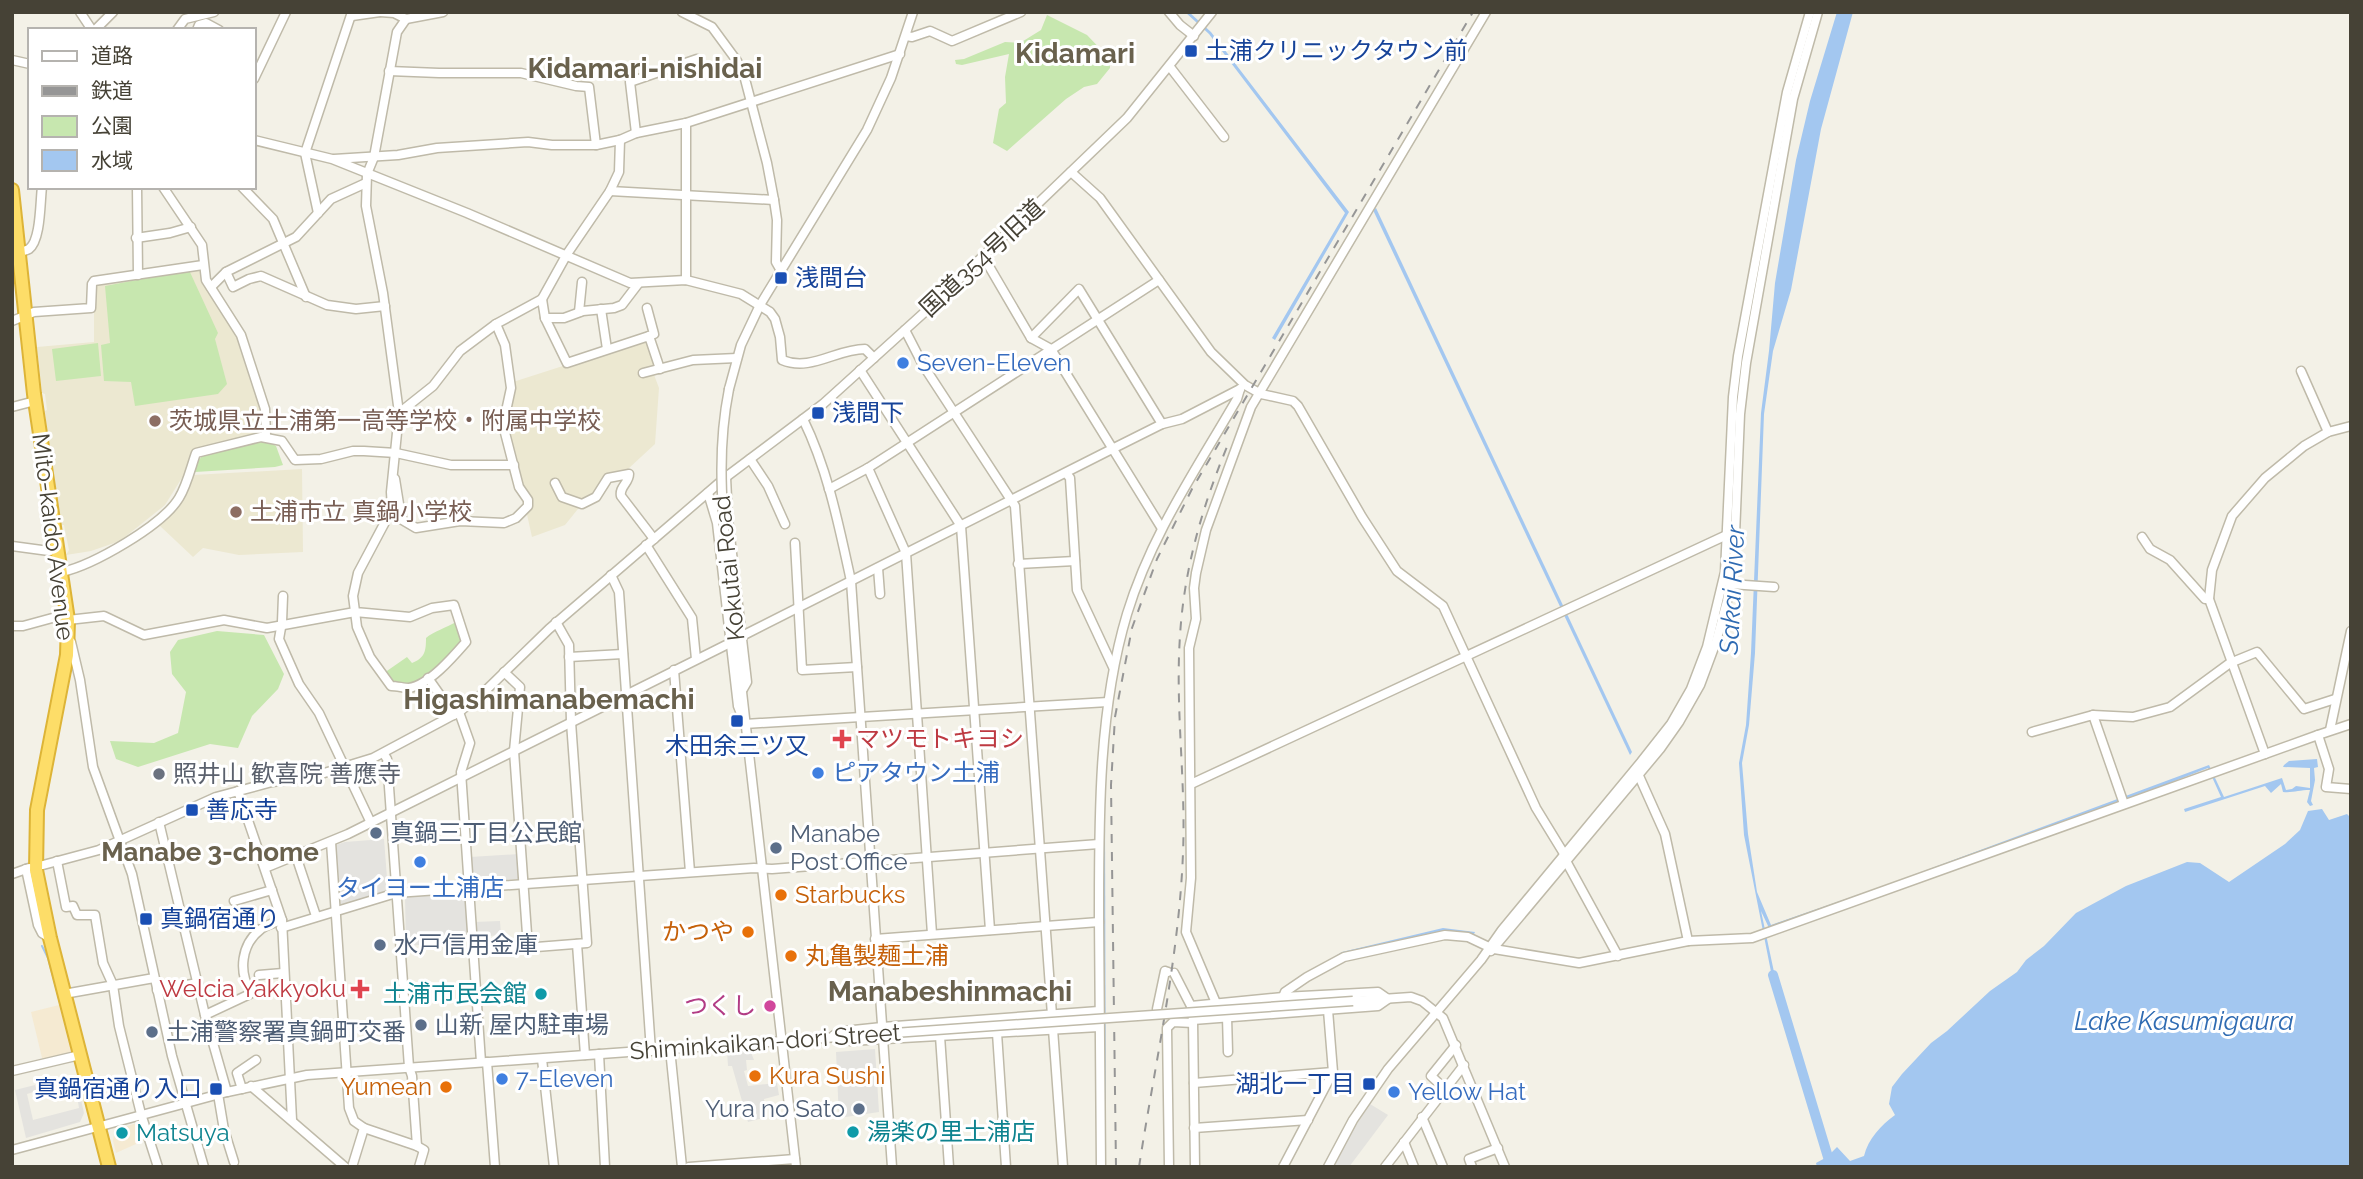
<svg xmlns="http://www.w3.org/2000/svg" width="2363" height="1179" viewBox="0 0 2363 1179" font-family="Raleway,'Noto Sans JP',sans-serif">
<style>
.commercial{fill:#f5ead2}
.education{fill:#ece8d1}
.green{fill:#c7e7af}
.parking{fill:#e4e3df}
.water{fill:#a3c7f0}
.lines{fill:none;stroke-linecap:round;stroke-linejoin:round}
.stream{stroke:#a3c7f0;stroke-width:2}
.river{stroke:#a3c7f0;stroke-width:10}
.minor-casing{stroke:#bfbaa9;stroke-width:11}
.highway-casing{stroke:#ddb437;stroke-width:16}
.minor{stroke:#fff;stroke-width:8}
.highway{stroke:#fddd68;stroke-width:12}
.rail{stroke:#969696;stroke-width:2;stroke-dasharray:9 9;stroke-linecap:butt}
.minor-bridge-casing{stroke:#bfbaa9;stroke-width:11;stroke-linecap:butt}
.minor-bridge{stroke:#fff;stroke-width:8}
.transit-dot{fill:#1a4fb4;stroke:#fff;stroke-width:2.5}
.shop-dot{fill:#3f7fe0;stroke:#fff;stroke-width:2.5}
.education-dot{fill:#8d6e63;stroke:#fff;stroke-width:2.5}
.health-dot{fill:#e0444e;stroke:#fff;stroke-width:2.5}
.worship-dot{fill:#6b7280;stroke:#fff;stroke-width:2.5}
.service-dot{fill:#5c6f8a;stroke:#fff;stroke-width:2.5}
.food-dot{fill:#e8710a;stroke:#fff;stroke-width:2.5}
.culture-dot{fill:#0f9aa8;stroke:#fff;stroke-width:2.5}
.hotel-dot{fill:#d1479c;stroke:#fff;stroke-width:2.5}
.labels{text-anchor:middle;stroke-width:6;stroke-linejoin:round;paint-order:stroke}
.transit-label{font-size:24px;fill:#164399;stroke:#fff;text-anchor:start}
.street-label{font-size:24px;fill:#464236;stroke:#fff}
.shop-label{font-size:24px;fill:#366cbe;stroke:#fff;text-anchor:start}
.education-label{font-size:24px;fill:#785e54;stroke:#fff;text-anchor:start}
.health-label{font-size:24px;fill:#be3a42;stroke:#fff;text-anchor:start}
.worship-label{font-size:24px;fill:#5b616d;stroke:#fff;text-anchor:start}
.service-label{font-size:24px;fill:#4e5e75;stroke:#fff;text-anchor:start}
.food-label{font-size:24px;fill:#c56008;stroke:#fff;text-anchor:start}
.culture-label{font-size:24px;fill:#0d838f;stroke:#fff;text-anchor:start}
.hotel-label{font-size:24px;fill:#b23c85;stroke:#fff;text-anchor:end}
.water-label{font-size:26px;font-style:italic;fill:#2f6bb2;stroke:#fff}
.neighbourhood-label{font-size:26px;font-weight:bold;fill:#69614d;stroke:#fff}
.quarter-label{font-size:28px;font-weight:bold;fill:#69614d;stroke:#fff}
</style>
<rect width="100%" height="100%" fill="#f3f1e7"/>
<g class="commercial">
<path d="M59,1005L73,1055L43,1062L31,1012Z"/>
<path d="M142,1121L147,1139L116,1153L113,1141L114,1134L119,1129Z"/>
</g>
<g class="education">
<path d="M199,268L238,335L261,404L264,432L193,450L185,473L165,505L120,541L91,551L66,555L69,550L64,525H61L49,453L45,411L47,410L45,394L42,393L37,347L94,342V285Z"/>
<path d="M647,339L657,367L653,372L659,388L655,444L628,469L609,482L598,501L582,504L565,525L532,537L526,510L530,505L520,486L504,425L513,382Z"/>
<path d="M302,469L303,552L239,555L203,548L193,557L159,525L193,475Z"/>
</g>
<g class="green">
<path d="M1047,15L1087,35L1110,59V68L1097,84L1084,87L1066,99L1007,151L993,143L999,109L1006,103L1005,77L1009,54L962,65L956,64L955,60L964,59L1005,42L1020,43L1041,30Z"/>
<path d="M189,270L218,333L215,339L227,384L218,394L135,406L131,382L104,381L101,345L110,343L105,286Z"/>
<path d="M98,343L101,376L56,381L52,349Z"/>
<path d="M265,440L276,446L283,465L275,467L195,472L196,463L205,453Z"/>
<path d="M456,622L463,642L445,664L428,676L410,686L394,684L384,673L407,657L412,663C425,658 426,651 426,638C434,631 446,628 456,622Z"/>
<path d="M217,631L264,635L284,674L278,689L252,716L238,748L210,744L138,767L116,759L110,741L154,743L178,733L186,692L172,674L170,652L178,640Z"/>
</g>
<g class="parking">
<path d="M384,839L388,891L341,905L336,845L345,842Z"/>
<path d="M519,854L521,879L472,882L470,857Z"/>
<path d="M465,891L470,941L406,946L405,896Z"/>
<path d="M500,921L501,935L476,937L474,922Z"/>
<path d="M875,1049L879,1112L839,1118L836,1052Z"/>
<path d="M750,1050L754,1060H746L747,1070L744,1071L748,1086L777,1083L779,1095L764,1099L767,1117L748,1122L732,1066H728L727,1051Z"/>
<path d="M35,1085L37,1091L27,1094L33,1120L79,1108L77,1096L80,1095L84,1113L80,1122L26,1138L15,1090Z"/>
<path d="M1370,1104L1388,1115L1349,1167H1334L1351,1133Z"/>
</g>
<g class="water">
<path d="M1185,12H1189L1211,32L1349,212L1275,340L1272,338L1345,213L1209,34Z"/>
<path d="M1837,12H1853L1821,129L1791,290L1773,351L1764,414L1755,653L1749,725L1742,763L1748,834L1757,892L1771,925L1889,884L2209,765L2224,797L2282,778L2286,790L2292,789L2296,786L2310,788V768L2283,767L2284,765L2289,761L2317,759L2318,767L2314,768L2315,780L2311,801L2313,805L2310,806L2307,802L2310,790C2299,790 2293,793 2283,792L2281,784L2271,793L2265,786L2185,812L2184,809L2221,797L2208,768L2116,804L1769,928L1761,911L1777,986L1774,987L1744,835L1739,763L1746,725L1751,653L1761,413L1769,351L1775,283L1796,160L1810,101Z"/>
<path d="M1376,208L1632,752L1630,755L1373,210Z"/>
<path d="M2322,809L2329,820L2347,814L2351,818V1167H1817L1816,1163L1827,1157L1837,1147L1850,1161L1864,1156C1868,1139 1881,1125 1895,1115L1889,1104L1892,1087L1902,1074L1931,1043L1947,1031L1990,991L2017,972L2026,960L2044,946L2076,913L2126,886L2187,862L2200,863L2229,882L2285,844L2300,830L2308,811Z"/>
<path d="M1102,818H1105L1106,1167H1103Z"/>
<path d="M1443,928L1475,932L1473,936L1443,932L1373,946L1343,955L1283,989L1342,952Z"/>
</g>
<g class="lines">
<g class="stream">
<path d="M42,946L48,958L66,1025"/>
<path d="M67,1030L73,1052"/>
</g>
<path class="river" d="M1773,975L1831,1167"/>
<defs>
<g id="minor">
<path d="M80,12L92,30"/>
<path d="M380,12L394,13L406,19L443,12"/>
<path d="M682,12L712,27L737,61L745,79L767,163L774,200L777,220L776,262L780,269"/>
<path d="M1169,12L1180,25L1194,36"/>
<path d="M352,16L380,12"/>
<path d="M95,30L113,12"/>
<path d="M177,30L185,19L214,12"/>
<path d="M197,30L199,25L206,23L219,30"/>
<path d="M906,36L912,37L930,31L952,41L1021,12"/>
<path d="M12,60L30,64"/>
<path d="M1170,67L1224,137"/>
<path d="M389,71L439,73H521L576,86L589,87L596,145"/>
<path d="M254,79L286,12"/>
<path d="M636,133L630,82L697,59"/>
<path d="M254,140L332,159L467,213L630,283L686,280L741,294L770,312L775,319L780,337L782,360C811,372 836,349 865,349L874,358"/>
<path d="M334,159L398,155L437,148L528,142L552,145H596L620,140L636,133L686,123L900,54"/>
<path d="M1071,172L1100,198L1211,352L1245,385L1261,394L1293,401L1298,406L1362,517L1397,571L1443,606L1536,808L1566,857"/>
<path d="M137,187L138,275"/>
<path d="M163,187L202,245L206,280L241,335L265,409L266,436"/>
<path d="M242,187L273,219L306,297"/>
<path d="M610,191L774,200"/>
<path d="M318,213L305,153L352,12"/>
<path d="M136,238L170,233L191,227"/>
<path d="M12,252C18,252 24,252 29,249C41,240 40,202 42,187"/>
<path d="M983,256L1031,338L1051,349L1161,527"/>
<path d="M226,272L233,287L249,279L261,276L327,305L356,309L385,306"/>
<path d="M686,280V123"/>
<path d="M211,287L226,272L296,237L331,199L366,183"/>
<path d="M542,299L545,318L567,363L649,336L660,369"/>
<path d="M647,308L654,334L649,336"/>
<path d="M601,309L607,349"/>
<path d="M579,312L582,282"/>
<path d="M545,318H564L583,311L614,308L622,305L638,284"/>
<path d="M12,321L34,312L91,308L92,284L94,281L203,265"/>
<path d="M905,330L923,365L1015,506L1052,1015"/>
<path d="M1031,338L1079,289L1162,424"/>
<path d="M860,370L961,526L990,930"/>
<path d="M2301,371L2328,432"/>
<path d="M643,373L693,360L737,358"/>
<path d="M729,389L741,345L760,305L867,130L891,78L913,12"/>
<path d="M12,407L35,401"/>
<path d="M399,413L433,386L460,351L496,324L542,299L567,254L610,191L619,172L620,140"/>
<path d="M803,419C828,470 839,526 851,581L892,1167"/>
<path d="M750,459L768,486L785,524"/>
<path d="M868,468L906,553L932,934"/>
<path d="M1066,473L1070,478L1077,590L1113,667"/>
<path d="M726,477L728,519L747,682L743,689"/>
<path d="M395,479L399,504V518L416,528L460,521L504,523L516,518L528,506V500L519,487L503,425L511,388L505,345L496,324"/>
<path d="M555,483L562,497L582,504L596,497L608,478L629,474C629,483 619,487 621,496L654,539"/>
<path d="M829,489L868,468L1159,280"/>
<path d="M708,493L717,523L738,706L745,724L1108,702"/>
<path d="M2142,537L2150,549L2170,560L2205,599H2209"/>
<path d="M795,543L802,670L857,667"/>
<path d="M646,545L692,618L696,659"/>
<path d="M12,546L49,551L58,550"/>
<path d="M726,551L796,1167"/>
<path d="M1018,564L1075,561"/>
<path d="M878,568L880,594"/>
<path d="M62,572C93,565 162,526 179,498C187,485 191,467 196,453L261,437L282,441L295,460L321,459L353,451H364L396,453L451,465H514"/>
<path d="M611,575L619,592L651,1051"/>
<path d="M1730,584L1774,587"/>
<path d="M283,596L282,622L279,639L299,684L319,713L371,823"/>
<path d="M68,620L104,616L144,635L224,620L267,628L355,612L410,617L432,608L454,605L466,642C453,657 429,685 409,688C404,688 397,686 391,686L370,657L357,627L353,596L358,573L392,509L391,492L399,413L383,293L366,206L367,174L374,157L397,32L406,19"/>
<path d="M12,626H23L67,614"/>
<path d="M742,636L1112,449L1162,424L1182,419L1240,389"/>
<path d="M71,642L80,680L93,767L132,874L172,1056L204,1167"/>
<path d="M569,657L623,654"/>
<path d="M674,670L690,872"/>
<path d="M504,672L520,687L514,751L528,948"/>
<path d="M428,678L454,715"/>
<path d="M459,712L470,743L461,772L481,1062"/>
<path d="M2093,715L2124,804"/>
<path d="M2330,730L2351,631"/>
<path d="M2032,732L2093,715L2133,717L2170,707L2230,663L2257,652L2304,709L2335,699"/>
<path d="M2318,735L2351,724"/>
<path d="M2265,754L2209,599L2212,570L2232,516L2265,478L2304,446L2328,432L2351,426"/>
<path d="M1639,776L1665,834L1688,941"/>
<path d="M1191,784L1731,533"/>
<path d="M238,791L282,920L292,1120"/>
<path d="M159,822L205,1015L227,1092"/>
<path d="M331,842L349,1108L354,1121L364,1128L352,1167"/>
<path d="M296,856L316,916"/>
<path d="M57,861L66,907L73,906L77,915H95L103,963L113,985L119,1026L141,1114L158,1167"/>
<path d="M1566,861L1618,956"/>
<path d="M43,865L99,850L216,797L272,782L308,778L373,758L459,712L481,695L549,629L676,520L726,477L823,404L927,310L1127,118L1212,12"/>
<path d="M265,868L348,834L730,643"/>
<path d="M26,869L38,925L42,933L50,938"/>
<path d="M12,874L29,868"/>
<path d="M234,901L272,890"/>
<path d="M281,928L396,893L754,868L772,869L1099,844"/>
<path d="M875,939L1099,922"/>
<path d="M577,944L585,1055"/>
<path d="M1494,949L1579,963L1688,941L1752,938L2318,735L2329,769L2326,787L2351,789"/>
<path d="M1491,951L1660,749L1679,722L1700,685L1716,642L1727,601L1734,559L1740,414L1746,363L1793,99L1818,12"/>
<path d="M473,952L587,943L571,722L569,645L556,622"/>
<path d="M1174,973L1191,1006"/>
<path d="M259,975L283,973"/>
<path d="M157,990L198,983"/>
<path d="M1378,992L1388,999L1378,1006L1193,1020L1191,1006L1283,997Z"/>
<path d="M64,994L154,978"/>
<path d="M1283,997L1285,992L1307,977L1344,957L1445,935L1468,937L1489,947"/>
<path d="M1353,1001L1411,997L1422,1001L1443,1018L1505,1167"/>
<path d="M1216,1003L1186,932L1191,878L1189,648L1196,619L1194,588L1196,573L1206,530L1251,407L1486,12"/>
<path d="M1157,1009L1165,971L1168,972"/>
<path d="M205,1015L250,994L251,992C238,972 241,944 261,929C266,925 276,922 282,920"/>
<path d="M1227,1017L1228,1052"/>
<path d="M1193,1020L1195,1167"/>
<path d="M248,1024L254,1033L287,1029"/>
<path d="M1053,1029L1063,1167"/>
<path d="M997,1033L1006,1167"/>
<path d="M834,1035L844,1031L882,1027L1099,1011"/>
<path d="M940,1036L949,1167"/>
<path d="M850,1041L1099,1027"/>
<path d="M670,1049L682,1167"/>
<path d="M599,1054L605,1167"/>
<path d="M542,1059L554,1167"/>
<path d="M487,1062L495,1167"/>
<path d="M12,1071L80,1055"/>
<path d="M1194,1083L1333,1072"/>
<path d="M251,1086L345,1167"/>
<path d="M242,1089L237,1073L256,1060"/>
<path d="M1445,1089L1431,1076L1456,1045"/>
<path d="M218,1094L224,1130L234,1162"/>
<path d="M1422,1117L1443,1167"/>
<path d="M364,1128L417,1146L412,1076L409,1067L387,759L384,754"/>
<path d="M1194,1128L1308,1120"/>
<path d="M1404,1142L1414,1167"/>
<path d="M417,1146L424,1150L419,1167"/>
<path d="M12,1150L227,1092L307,1075L894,1033"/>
<path d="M689,1167L795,1159"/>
<path d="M1101,1167C1100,1084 1099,1001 1099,918C1099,818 1098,711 1127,614C1151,535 1196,470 1237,399L1240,389"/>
<path d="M1169,1167L1167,1028L1173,1022L1193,1023"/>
<path d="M1283,1167L1333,1072L1328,1010"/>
<path d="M1328,1167L1353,1120L1388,1069L1481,960L1502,930L1641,762L1671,724L1691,689L1707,647L1725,572L1733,397L1738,356L1787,92L1810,12"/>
<path d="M1385,1167L1464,1065"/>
<path d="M1472,1167L1469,1159L1498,1148"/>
</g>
<path id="highway" d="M12,190L34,394L68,620L67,655L37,810L36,870L50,938L109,1167"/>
</defs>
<use href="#minor" class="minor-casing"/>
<use href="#highway" class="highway-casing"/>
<use href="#minor" class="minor"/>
<use href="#highway" class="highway"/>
<g class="rail">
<path d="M1116,1167L1111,785L1115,717L1132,628L1157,559L1192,489L1473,12"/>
<path d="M1139,1167C1155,1063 1179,958 1183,853C1186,781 1175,708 1180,636C1184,568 1203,504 1229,442"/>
</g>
<defs>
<g id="minor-bridge">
<path d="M726,551C721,496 718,444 729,389"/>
<path d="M894,1033L1353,1001"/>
</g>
</defs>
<use href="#minor-bridge" class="minor-bridge-casing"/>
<use href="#minor-bridge" class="minor-bridge"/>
</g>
<g class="transit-dot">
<rect x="1184" y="44" width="14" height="14" rx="3.5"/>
<rect x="774" y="271" width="14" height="14" rx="3.5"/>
<rect x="811" y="406" width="14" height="14" rx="3.5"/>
<rect x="730" y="714" width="14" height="14" rx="3.5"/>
<rect x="185" y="803" width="14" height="14" rx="3.5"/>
<rect x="139" y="912" width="14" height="14" rx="3.5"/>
<rect x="1362" y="1077" width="14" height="14" rx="3.5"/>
<rect x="209" y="1082" width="14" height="14" rx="3.5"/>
</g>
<g class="shop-dot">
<circle cx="903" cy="363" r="7"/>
<circle cx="818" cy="773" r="7"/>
<circle cx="420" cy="862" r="7"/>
<circle cx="502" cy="1079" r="7"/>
<circle cx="1394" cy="1092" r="7"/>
</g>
<g class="education-dot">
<circle cx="155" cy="421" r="7"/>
<circle cx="236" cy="512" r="7"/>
</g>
<g class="health-dot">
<path d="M838.5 728.5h7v7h7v7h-7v7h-7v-7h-7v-7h7z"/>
<path d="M356.5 978.5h7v7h7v7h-7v7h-7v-7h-7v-7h7z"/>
</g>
<circle class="worship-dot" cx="159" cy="774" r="7"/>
<g class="service-dot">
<circle cx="376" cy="833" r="7"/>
<circle cx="776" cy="848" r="7"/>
<circle cx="380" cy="945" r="7"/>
<circle cx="421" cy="1025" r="7"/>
<circle cx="152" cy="1032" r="7"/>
<circle cx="859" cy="1109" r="7"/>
</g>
<g class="food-dot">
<circle cx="781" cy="895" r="7"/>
<circle cx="748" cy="932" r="7"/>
<circle cx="791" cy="956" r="7"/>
<circle cx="755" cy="1076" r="7"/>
<circle cx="446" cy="1087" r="7"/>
</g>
<g class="culture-dot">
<circle cx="541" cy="994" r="7"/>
<circle cx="853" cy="1132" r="7"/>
<circle cx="122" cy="1133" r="7"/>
</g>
<circle class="hotel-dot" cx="770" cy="1006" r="7"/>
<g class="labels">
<g class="transit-label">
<text x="1205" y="59">土浦クリニックタウン前</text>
<text x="795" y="286">浅間台</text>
<text x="832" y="421">浅間下</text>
<text x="737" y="754" text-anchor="middle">木田余三ツ又</text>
<text x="206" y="818">善応寺</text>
<text x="160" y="927">真鍋宿通り</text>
<text x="1355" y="1092" text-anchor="end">湖北一丁目</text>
<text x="202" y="1097" text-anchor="end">真鍋宿通り入口</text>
</g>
<g class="street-label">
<text transform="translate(982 258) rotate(-43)" y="8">国道354号旧道</text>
<text transform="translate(53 537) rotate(83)" y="8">Mito-kaido Avenue</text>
<text transform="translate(729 568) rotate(-96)" y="8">Kokutai Road</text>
<text transform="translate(765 1042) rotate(-4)" y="8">Shiminkaikan-dori Street</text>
</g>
<g class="shop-label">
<text x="917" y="371">Seven-Eleven</text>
<text x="832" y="781">ピアタウン土浦</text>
<text x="420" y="896" text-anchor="middle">タイヨー土浦店</text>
<text x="516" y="1087">7-Eleven</text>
<text x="1408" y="1100">Yellow Hat</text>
</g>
<g class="education-label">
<text x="169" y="429">茨城県立土浦第一高等学校・附属中学校</text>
<text x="250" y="520">土浦市立 真鍋小学校</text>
</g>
<g class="health-label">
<text x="856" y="747">マツモトキヨシ</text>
<text x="346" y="997" text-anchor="end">Welcia Yakkyoku</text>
</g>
<g class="worship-label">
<text x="173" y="782">照井山 歓喜院 善應寺</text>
</g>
<g class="service-label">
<text x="390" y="841">真鍋三丁目公民館</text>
<text x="790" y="842">Manabe<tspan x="790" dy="28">Post Office</tspan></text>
<text x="394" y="953">水戸信用金庫</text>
<text x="435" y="1033">山新 屋内駐車場</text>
<text x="166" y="1040">土浦警察署真鍋町交番</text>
<text x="845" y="1117" text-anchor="end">Yura no Sato</text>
</g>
<g class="food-label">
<text x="795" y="903">Starbucks</text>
<text x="734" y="940" text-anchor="end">かつや</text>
<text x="805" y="964">丸亀製麺土浦</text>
<text x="769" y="1084">Kura Sushi</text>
<text x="432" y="1095" text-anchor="end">Yumean</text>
</g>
<g class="culture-label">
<text x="527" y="1002" text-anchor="end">土浦市民会館</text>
<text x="867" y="1140">湯楽の里土浦店</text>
<text x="136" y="1141">Matsuya</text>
</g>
<g class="hotel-label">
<text x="756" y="1014">つくし</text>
</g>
<g class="water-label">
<text transform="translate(1732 590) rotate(-87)" y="9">Sakai River</text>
<text x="2184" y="1030">Lake Kasumigaura</text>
</g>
<g class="neighbourhood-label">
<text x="210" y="861">Manabe 3-chome</text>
</g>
<g class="quarter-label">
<text x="1075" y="63">Kidamari</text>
<text x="645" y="78">Kidamari-nishidai</text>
<text x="549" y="709">Higashimanabemachi</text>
<text x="950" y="1001">Manabeshinmachi</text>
</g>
</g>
<rect width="2363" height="1179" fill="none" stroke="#464236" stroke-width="28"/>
<rect x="28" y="28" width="228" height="161" fill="#ffffff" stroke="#b5b3af" stroke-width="2"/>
<rect x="42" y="51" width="35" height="10" fill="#ffffff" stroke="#b5b3af" stroke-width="2"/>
<text x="91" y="63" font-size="21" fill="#464236">道路</text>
<rect x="42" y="86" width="35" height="10" fill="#969696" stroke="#b5b3af" stroke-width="2"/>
<text x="91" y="98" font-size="21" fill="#464236">鉄道</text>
<rect x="42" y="116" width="35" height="21" fill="#c7e7af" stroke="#b5b3af" stroke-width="2"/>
<text x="91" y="133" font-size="21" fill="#464236">公園</text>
<rect x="42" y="150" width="35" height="21" fill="#a3c7f0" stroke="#b5b3af" stroke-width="2"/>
<text x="91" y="168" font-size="21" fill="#464236">水域</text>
</svg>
